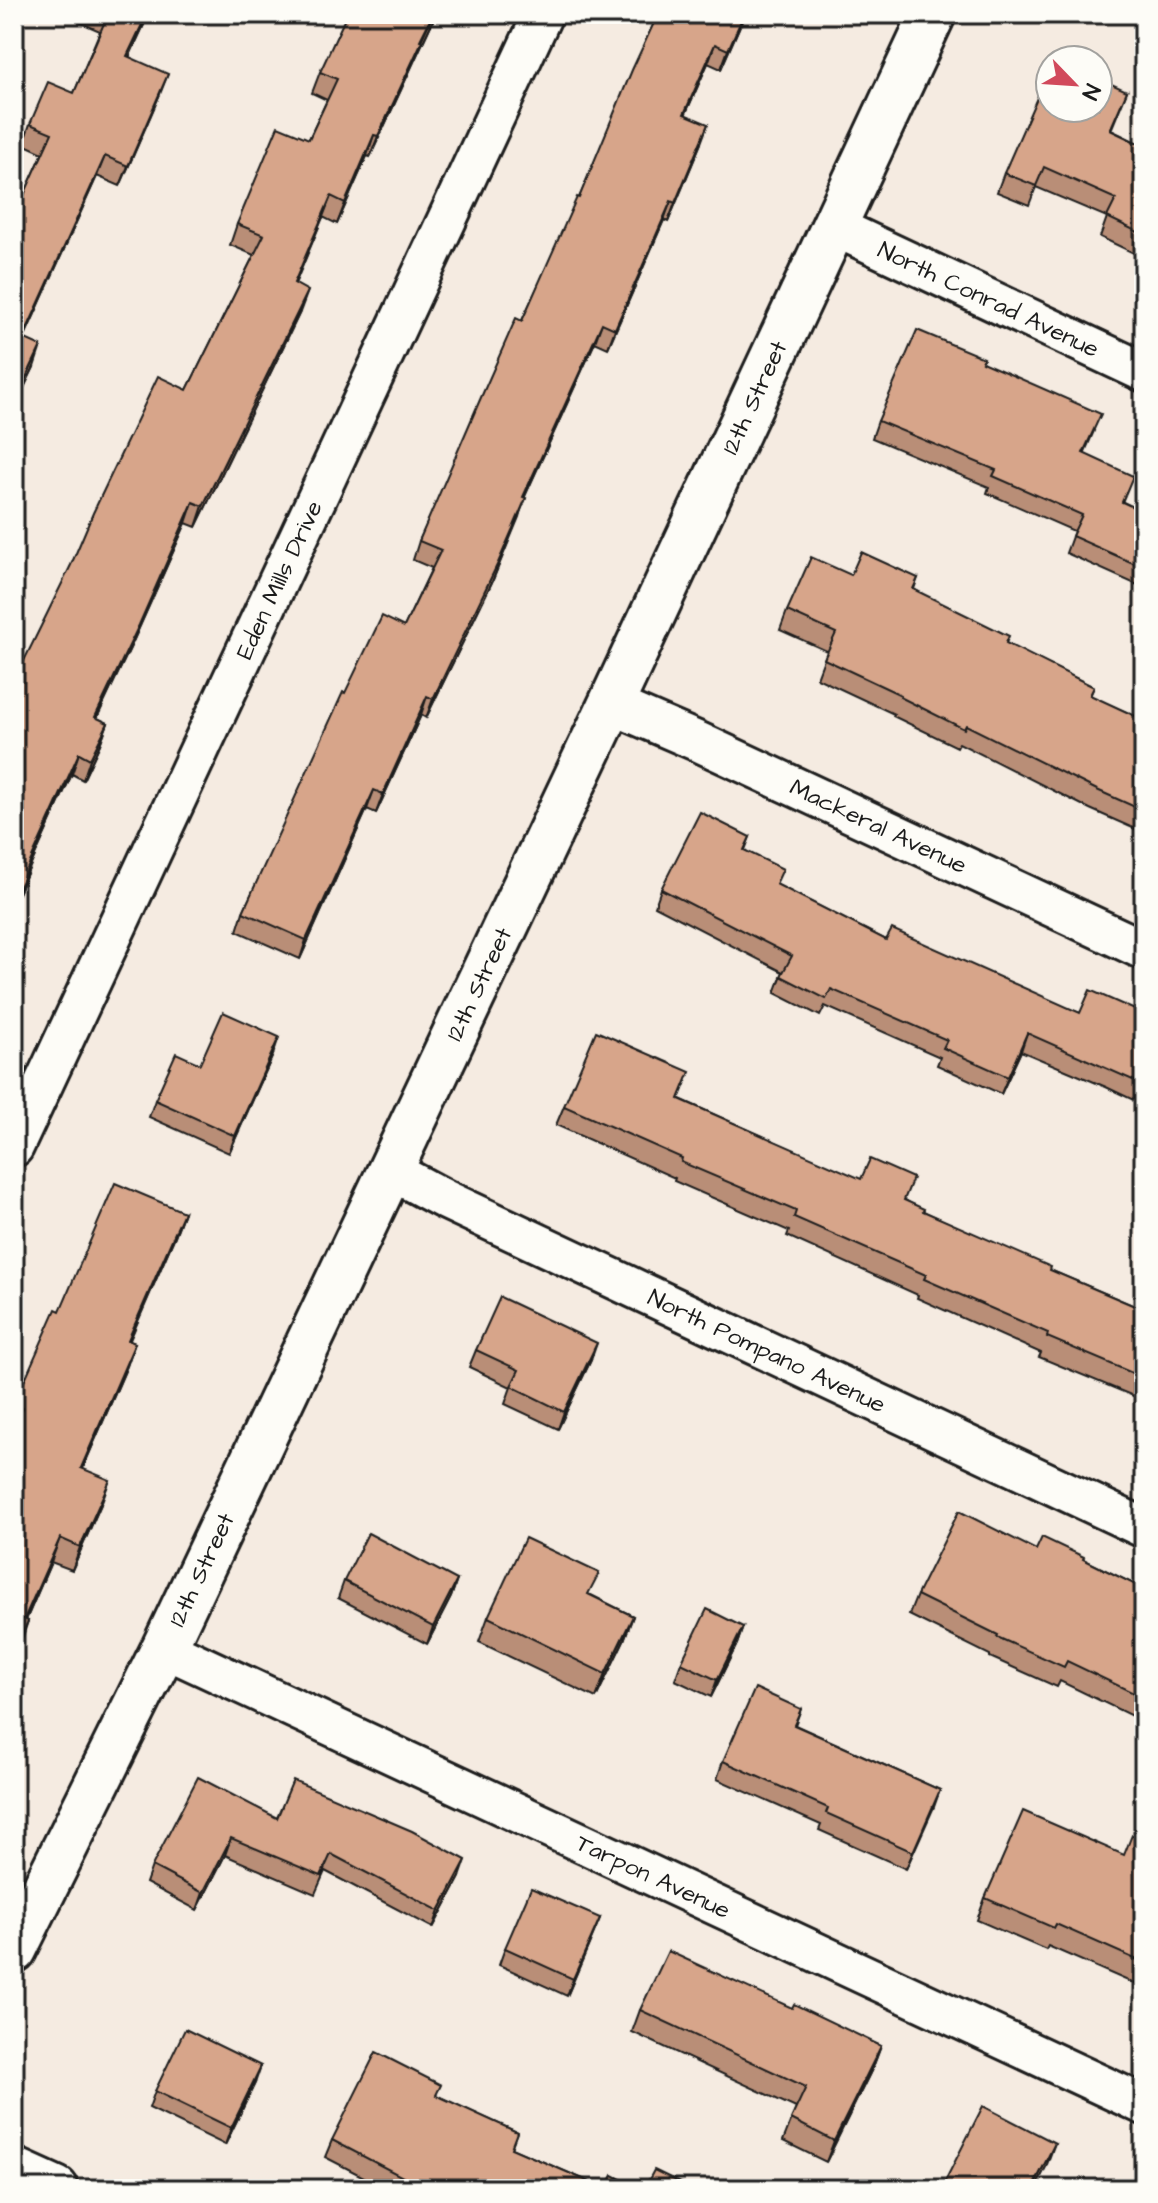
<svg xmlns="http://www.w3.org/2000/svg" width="1158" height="2203" viewBox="0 0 1158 2203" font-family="'Architects Daughter',sans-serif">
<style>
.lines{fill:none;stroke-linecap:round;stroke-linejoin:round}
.minor-casing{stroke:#1c1c1c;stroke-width:44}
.tertiary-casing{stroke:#1c1c1c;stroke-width:50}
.minor{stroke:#fdfcf7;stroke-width:38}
.tertiary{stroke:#fdfcf7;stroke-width:44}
.wall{fill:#b98e77;stroke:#1c1c1c;stroke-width:2}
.shaded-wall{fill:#967461;stroke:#1c1c1c;stroke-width:2}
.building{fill:#d7a58a;stroke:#1c1c1c;stroke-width:2}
.labels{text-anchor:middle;stroke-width:8;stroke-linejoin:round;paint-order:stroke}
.street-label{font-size:24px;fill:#1c1c1c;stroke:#fdfcf7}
</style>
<rect width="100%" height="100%" fill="#f5ebe1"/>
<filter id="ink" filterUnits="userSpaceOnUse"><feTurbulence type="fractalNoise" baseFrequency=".0125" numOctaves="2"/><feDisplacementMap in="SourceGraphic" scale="16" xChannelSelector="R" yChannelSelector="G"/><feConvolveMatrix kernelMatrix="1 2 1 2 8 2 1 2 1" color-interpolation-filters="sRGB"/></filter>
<g filter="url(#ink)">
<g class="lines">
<defs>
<g id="minor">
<path id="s1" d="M833,226L1144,372"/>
<path id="s2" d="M611,704L699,742L1144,950"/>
<path id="s3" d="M14,1147L543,14"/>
<path id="s4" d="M390,1170L444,1199L1144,1528"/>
<path id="s5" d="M164,1648L1144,2105"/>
</g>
<g id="tertiary">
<path id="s6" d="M14,1950L164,1648L611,704L933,14"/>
<path d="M14,2170L56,2189"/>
</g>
</defs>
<use href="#minor" class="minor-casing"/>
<use href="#tertiary" class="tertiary-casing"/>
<use href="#minor" class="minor"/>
<use href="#tertiary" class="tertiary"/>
</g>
<g class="wall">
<path d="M82,14H149L129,57L160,94L120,186L97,176L24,338L34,367L16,404L14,403V214L15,215L43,153L23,144L30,124L74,93L100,31L79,22Z"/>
<path d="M150,14H164L162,19Z"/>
<path d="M436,14L370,157L367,156L337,224L323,217L295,284L300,312L196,527L186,523L131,646L97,718L108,723L100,744L83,780L72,774L14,902V681L187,390L254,255L230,245L237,224L309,139L327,100L312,93L320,72Z"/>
<path d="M658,14H745L721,69L708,63L685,115L701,143L668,222L664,220L608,348L595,342L524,498L519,517L492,582L426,718L421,715L376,813L367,809L300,959L237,931L243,912L345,693L404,627L432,568L413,560L419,541L579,198Z"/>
<path d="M1127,91L1111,130L1144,146V258L1100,237L1107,217L1036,187L1029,205L997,192L1004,173Z"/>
<path d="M982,362L1094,431L1084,454L1123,502L1144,512V588L1066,553L1074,531L987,493L989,487L872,438L878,421Z"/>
<path d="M918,578L914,589L1006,644L1094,687L1090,696L1144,720V833L1090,809L959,743L957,747L893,716L894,714L817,678L827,651L780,630L787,611Z"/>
<path d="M750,837L745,850L777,885L886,940L1080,1013L1144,1014V1105L1106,1087L1021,1051L1001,1094L937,1065L940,1057L825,1006L820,1016L775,993L783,972L655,906L661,889Z"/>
<path d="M273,1055L229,1153L149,1117L155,1100L200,1064Z"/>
<path d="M680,1099L905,1200L923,1211L1050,1270L1144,1310V1399L1139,1396L1138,1398L1039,1357L1041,1353L917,1298L918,1295L787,1236L789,1231L674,1181L675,1178L556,1125L564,1106Z"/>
<path d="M184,1212L175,1236L129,1341L135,1343L127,1366L83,1468L101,1504L72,1570L51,1562L26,1620L28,1621L14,1656V1405L60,1311Z"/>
<path d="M476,1350L591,1360L558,1429L505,1404L511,1387L469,1367Z"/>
<path d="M1036,1550L1083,1559L1144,1589V1722L1060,1681L1057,1687L990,1657V1655L909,1615L917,1595Z"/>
<path d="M457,1580L451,1597L427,1644L338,1598L344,1581Z"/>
<path d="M591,1595L633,1616L624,1640L596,1698L479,1642L488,1617Z"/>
<path d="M743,1627L737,1644L711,1697L675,1680L681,1663Z"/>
<path d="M801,1709L795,1725L940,1790L906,1869L819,1830L821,1825L717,1779L723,1761Z"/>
<path d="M277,1818L460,1877L433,1928L325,1871L315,1894L225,1855L197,1910L146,1883L152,1866Z"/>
<path d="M1144,1840V1988L1048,1946L1046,1950L977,1920L985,1898L1124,1855Z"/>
<path d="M600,1918L567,1996L499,1965L505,1948Z"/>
<path d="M792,2008L881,2046L873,2067L826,2162L783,2141L796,2108L632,2032L640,2010Z"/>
<path d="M255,2083L225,2145L149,2108L155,2091Z"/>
<path d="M437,2096L517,2132L511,2148L606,2189H387L325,2157L332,2140Z"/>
</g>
<g class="shaded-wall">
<path d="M147,14H149L120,77L127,56Z"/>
<path d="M433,14H436L370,157L378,136Z"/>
<path d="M744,14H745L721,69L728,50Z"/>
<path d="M715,44L708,63L677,133L684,114Z"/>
<path d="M168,74L160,94L120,186L128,166Z"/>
<path d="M708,124L701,143L668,222L675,203Z"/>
<path d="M374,135L367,156L337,224L345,203Z"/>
<path d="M105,156L97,176L15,358L23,338Z"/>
<path d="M331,196L323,217L286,304L294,283Z"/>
<path d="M671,201L664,220L608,348L615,329Z"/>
<path d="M308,291L300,312L196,527L203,506Z"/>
<path d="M602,323L595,342L516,516L523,497Z"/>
<path d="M41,346L34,367L16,404L23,384Z"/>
<path d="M526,498L492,582L426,718L433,699Z"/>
<path d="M193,502L186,523L131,646L87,738L95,717Z"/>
<path d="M427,696L421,715L376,813L383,794Z"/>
<path d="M108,723L100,744L83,780L90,759Z"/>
<path d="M79,753L72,774L14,902V898Z"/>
<path d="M374,790L367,809L300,959L306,940Z"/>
<path d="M1027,1033L1021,1051L1001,1094L1008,1077Z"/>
<path d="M279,1037L273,1055L229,1153L235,1136Z"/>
<path d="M184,1212L175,1236L120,1363L128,1340Z"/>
<path d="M135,1343L127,1366L73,1491L81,1468Z"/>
<path d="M597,1343L591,1360L558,1429L564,1412Z"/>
<path d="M110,1480L101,1504L72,1570L80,1547Z"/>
<path d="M60,1538L51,1562L16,1643L24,1619Z"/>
<path d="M457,1580L451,1597L427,1644L433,1627Z"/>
<path d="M633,1616L624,1640L596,1698L605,1674Z"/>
<path d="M28,1621L20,1645L14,1656V1650Z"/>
<path d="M743,1627L737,1644L711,1697L717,1680Z"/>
<path d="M940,1790L934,1807L906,1869L913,1852Z"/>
<path d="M231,1838L225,1855L197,1910L203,1893Z"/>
<path d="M466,1860L460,1877L433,1928L439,1911Z"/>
<path d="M600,1918L593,1935L567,1996L573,1979Z"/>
<path d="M881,2046L873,2067L826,2162L834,2141Z"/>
<path d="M261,2066L255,2083L225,2145L231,2128Z"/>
<path d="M1055,2143L1046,2167L1035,2189H1032Z"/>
</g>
<g class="building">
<path d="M108,14H147L127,56L168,74L128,166L105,156L23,338L41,346L23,384L14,379V214L15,215L52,133L30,124L48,82L74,93Z"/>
<path d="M347,14H433L420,40L422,41L378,136L374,135L345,203L331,196L294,283L308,291L203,506L193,502L139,625L95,717L108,723L90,759L79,753L14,898V681L71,565L93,513L158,376L187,390L264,235L237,224L278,126L309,139L337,79L320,72Z"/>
<path d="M658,14H744L728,50L715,44L684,114L708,124L675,203L671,201L615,329L602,323L523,497L526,498L498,563L433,699L427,696L383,794L374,790L306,940L243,912L343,692L345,693L382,616L404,627L441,550L419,541L479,402L516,318L522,321L577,197L579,198L632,70Z"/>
<path d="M1050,68V108H1098V78L1127,91L1110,130L1144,146V235L1107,217L1116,199L1044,167L1036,186L1004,173Z"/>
<path d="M917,330L984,358L982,362L1101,414L1083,453L1133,476L1122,502L1144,512V568L1072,536L1082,515L993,476L996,470L878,421Z"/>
<path d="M861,552L918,578L913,589L1009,636L1006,643L1094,687L1090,695L1144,720V811L1097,790L966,725L964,729L900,697L901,695L824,659L836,633L787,611L811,557L851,575Z"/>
<path d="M700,812L750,837L744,850L783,869L776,884L886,940L892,929L1080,1013L1090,990L1144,1014V1085L1027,1033L1008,1077L943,1048L947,1040L831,989L826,999L781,976L792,956L661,889Z"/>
<path d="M223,1012L279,1037L235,1136L155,1100L176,1053L200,1064Z"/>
<path d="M596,1031L690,1072L679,1099L861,1179L870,1159L913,1178L904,1200L924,1209L923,1211L1051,1267L1050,1270L1144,1310V1378L1047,1337L1048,1333L924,1279L926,1275L794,1217L796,1211L681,1162L682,1158L564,1106Z"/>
<path d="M115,1183L184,1212L128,1340L135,1343L81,1468L110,1480L80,1547L60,1538L24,1619L28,1621L14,1650V1429L23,1408L14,1404L56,1309L60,1311Z"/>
<path d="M500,1297L597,1343L564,1412L511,1386L519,1370L476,1350Z"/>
<path d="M959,1511L1036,1550L1042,1537L1084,1557L1083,1559L1144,1589V1698L1067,1661L1064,1667L997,1637L998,1635L917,1595Z"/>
<path d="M368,1533L457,1580L433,1627L344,1581Z"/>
<path d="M525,1538L599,1573L588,1594L633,1616L605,1674L488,1617Z"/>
<path d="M707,1609L743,1627L717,1680L681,1663Z"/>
<path d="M755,1688L801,1709L794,1725L940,1790L913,1852L826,1813L828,1808L723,1761Z"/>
<path d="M198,1777L277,1818L293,1780L412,1831L466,1860L439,1911L331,1854L321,1876L231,1838L203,1893L152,1866Z"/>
<path d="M1023,1811L1124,1855L1132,1835L1144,1840V1963L1056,1924L1054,1928L985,1898Z"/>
<path d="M531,1888L600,1918L573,1979L505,1948Z"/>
<path d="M668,1951L792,2008L794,2004L881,2046L834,2141L791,2119L806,2087L640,2010Z"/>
<path d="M185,2029L261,2066L231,2128L155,2091Z"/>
<path d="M376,2052L441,2085L436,2095L517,2132L511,2148L606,2189H424V2188L332,2140Z"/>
<path d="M983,2106L1055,2143L1032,2189H941Z"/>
<path d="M654,2170L693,2189H644Z"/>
<path d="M613,2175L640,2189H606Z"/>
<path d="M1144,2183V2189H1131Z"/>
</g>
</g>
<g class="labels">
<g class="street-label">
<text dy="8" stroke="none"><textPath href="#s1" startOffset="172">North Conrad Avenue</textPath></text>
<text dy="8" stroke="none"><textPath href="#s6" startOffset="1720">12th Street</textPath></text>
<text dy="8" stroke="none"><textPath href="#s3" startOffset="626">Eden Mills Drive</textPath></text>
<text dy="8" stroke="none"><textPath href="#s2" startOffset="294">Mackeral Avenue</textPath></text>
<text dy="8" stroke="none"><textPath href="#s6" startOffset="1072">12th Street</textPath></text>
<text dy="8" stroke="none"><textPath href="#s4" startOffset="418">North Pompano Avenue</textPath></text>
<text dy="8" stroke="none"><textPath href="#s6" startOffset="424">12th Street</textPath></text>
<text dy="8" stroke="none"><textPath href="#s5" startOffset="540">Tarpon Avenue</textPath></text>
</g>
</g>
<rect width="1158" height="2203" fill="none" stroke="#fdfcf7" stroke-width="48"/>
<rect x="24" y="24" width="1110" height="2155" fill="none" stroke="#1c1c1c" stroke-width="3" filter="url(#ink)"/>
<g transform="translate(1074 84) rotate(115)"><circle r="38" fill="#fdfcf7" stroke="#a3a29f" stroke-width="2"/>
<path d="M0-6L14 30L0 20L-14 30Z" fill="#d1495b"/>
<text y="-12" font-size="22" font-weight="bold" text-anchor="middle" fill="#1c1c1c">N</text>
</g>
</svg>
